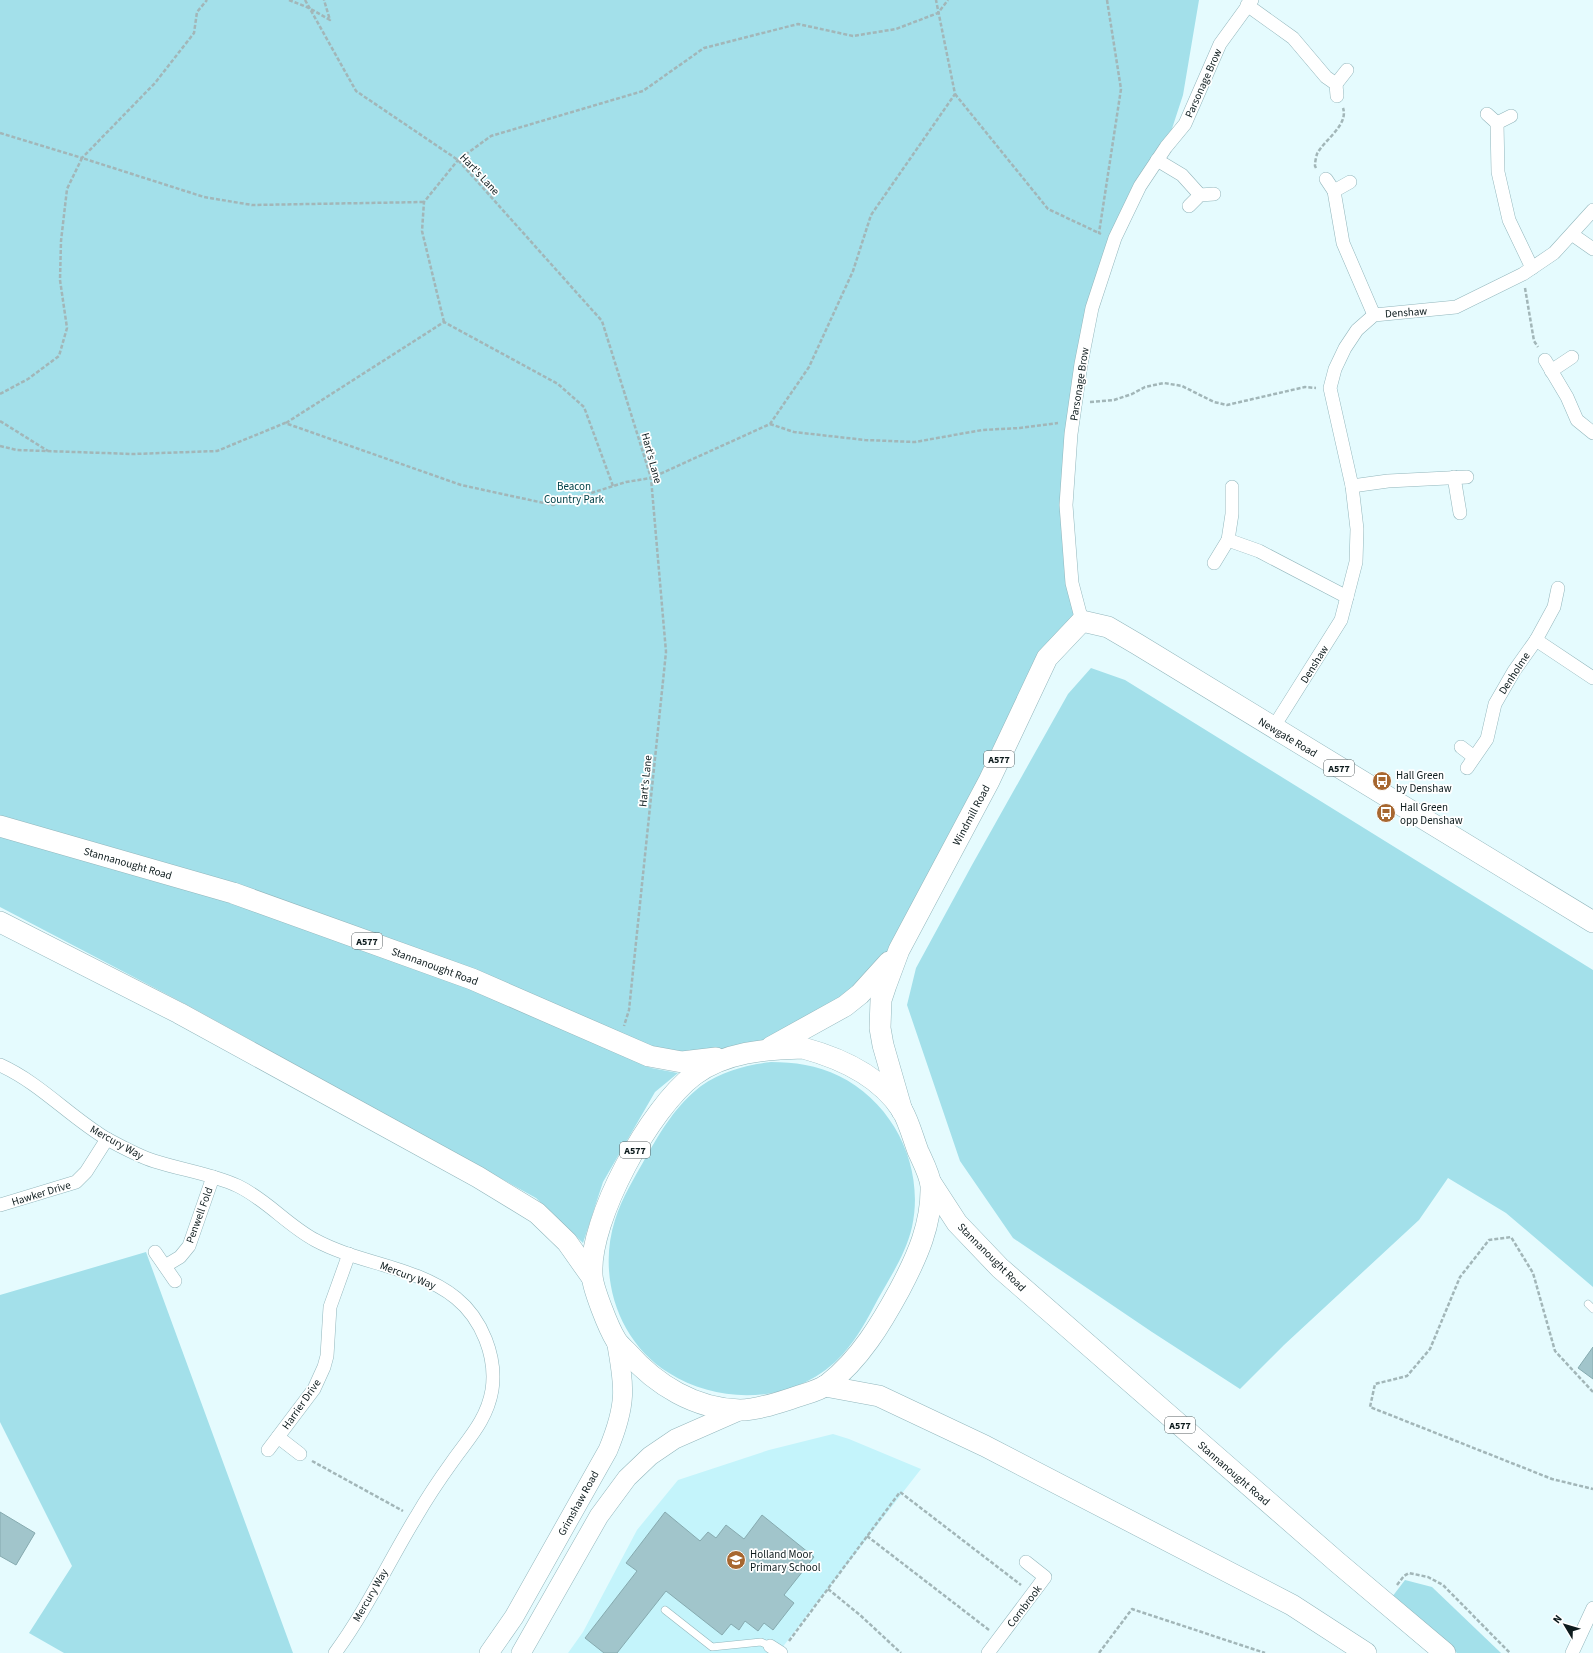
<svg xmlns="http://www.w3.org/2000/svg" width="1593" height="1653" viewBox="0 0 1593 1653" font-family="'Source Sans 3',sans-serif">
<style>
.built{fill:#c4f4fb}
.green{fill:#a3e0ea}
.building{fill:#a1c5cb;stroke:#86aaaf}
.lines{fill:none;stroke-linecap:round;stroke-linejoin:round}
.service-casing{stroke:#92b6bc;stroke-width:8}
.minor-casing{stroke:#92b6bc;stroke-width:14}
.secondary-casing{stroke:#92b6bc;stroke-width:20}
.primary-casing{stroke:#92b6bc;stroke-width:22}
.path{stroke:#a2b6b8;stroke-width:2.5;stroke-dasharray:4 2;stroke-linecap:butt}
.service{stroke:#fff;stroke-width:7}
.minor{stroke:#fff;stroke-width:13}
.secondary{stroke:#fff;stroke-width:19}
.primary{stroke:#fff;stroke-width:21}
.labels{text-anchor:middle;stroke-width:3.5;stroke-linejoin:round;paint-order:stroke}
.shield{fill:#fff;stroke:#565f61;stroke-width:1}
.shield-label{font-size:10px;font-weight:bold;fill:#0d1b1d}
.street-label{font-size:11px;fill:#0d1b1d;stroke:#fff}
.park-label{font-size:11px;fill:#014249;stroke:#fff}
.poi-label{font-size:11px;fill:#0d1b1d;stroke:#fff;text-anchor:start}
</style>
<rect width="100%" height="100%" fill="#e5fbfe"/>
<path class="built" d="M833,1434L849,1439L921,1469L778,1653H568L583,1632L637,1530L678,1480L769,1450Z"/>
<g class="green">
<path d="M0,0H1199L1183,95L1166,147L1140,186L1092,308L1066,505L1082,621L1062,640L875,980L769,1049L682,1062L472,979L0,826Z"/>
<path d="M1091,668L1125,680L1593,970V1287L1506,1213L1448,1178L1419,1220L1284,1345L1240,1389L1152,1332L1013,1238L960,1161L907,1005L916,968L972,865L1068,694Z"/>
<path d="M0,836L247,906L445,977L651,1068L678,1073L655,1092L603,1182L583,1243L536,1198L191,1007L0,907Z"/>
<path d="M771,1062C794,1062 817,1065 839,1076C894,1103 925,1167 912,1227C906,1253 891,1276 878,1299C868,1318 858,1337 843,1354C799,1403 723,1407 669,1373C618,1342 597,1276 615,1220C622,1197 635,1177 646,1157C661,1131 676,1105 701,1086C722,1071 746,1065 771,1062Z"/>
<path d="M146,1252L293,1653H64L29,1633L72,1566L0,1422V1295Z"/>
<path d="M1405,1580L1432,1587L1501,1653H1457L1392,1597Z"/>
</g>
<g class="building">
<path d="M1593,1347V1379L1578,1368Z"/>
<path d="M0,1512L35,1533L16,1565L0,1556Z"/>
<path d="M665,1512L700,1541L708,1532L716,1538L726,1525L744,1539L762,1515L814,1557L784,1595L794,1603L773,1630L764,1623L758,1631L745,1621L739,1630L731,1624L722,1635L666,1591L617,1653H604L585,1638L637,1571L626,1563Z"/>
</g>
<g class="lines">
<defs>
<g id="service">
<path d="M1588,1304L1593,1309"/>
<path d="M665,1610L712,1647L761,1642L770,1646"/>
</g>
<g id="minor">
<path d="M1247,5L1293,38L1326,77L1336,84L1337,96"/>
<path d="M1336,84L1347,70"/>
<path d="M1487,114L1497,123L1511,116"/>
<path d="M1497,123L1498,172L1509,220L1532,268"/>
<path d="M1157,160L1182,175L1200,195"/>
<path d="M1326,179L1334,191L1343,243L1374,315"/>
<path d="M1334,191L1350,182"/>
<path d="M1189,206L1200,195L1214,194"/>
<path d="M1573,235L1593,249"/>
<path d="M1545,360L1567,397L1577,420L1593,433"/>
<path d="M1551,371L1572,357"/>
<path d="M1454,477L1460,513"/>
<path d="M1352,486L1388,481L1467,477"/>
<path d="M1228,540L1259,551L1347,597"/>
<path d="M1214,563L1228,540L1232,514V487"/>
<path d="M1082,621L1072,583L1066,505L1071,434L1081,364L1092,308L1115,238L1140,186L1166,147L1185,124L1220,44L1252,0"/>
<path d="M1536,640L1554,607L1558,588"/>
<path d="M1273,728L1341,620L1356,562L1357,529L1352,486L1330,388L1335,369L1345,348L1357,330L1374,315L1456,307L1523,274L1554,253L1593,210"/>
<path d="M1461,747L1474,757"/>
<path d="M1467,768L1487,739L1495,704L1514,671L1536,640L1593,678"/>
<path d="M0,1065C40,1083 70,1117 107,1139C122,1147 138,1156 154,1161C182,1170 212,1174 238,1186C267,1200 287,1225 315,1240C359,1264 416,1266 456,1298C482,1319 497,1357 492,1390C487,1420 468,1439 452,1462C439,1480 427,1498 416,1517C389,1561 366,1611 335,1653"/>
<path d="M0,1205L76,1182L86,1172L107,1139"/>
<path d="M155,1252L175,1281"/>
<path d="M165,1266L180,1257L189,1246L213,1177"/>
<path d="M278,1437L300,1454"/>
<path d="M268,1450L314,1389L324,1367L327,1356L330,1307L349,1254"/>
<path d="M770,1646L781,1653"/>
<path d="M988,1653L1045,1577L1026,1562"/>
<path d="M1572,1653L1593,1608"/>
</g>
<g id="secondary">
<path d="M489,1653L514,1617L608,1450C627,1404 625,1388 616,1340"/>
<path d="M521,1653L599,1516L627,1478L650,1456L675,1439L741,1410"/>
</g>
<g id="primary">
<path d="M0,826L233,893L472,979L649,1056L682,1062L716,1058"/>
<path d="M0,922L179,1013L478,1177L537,1213L567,1242L591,1276"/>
<path d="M771,1047L845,1006L860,994L889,962"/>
<path d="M803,1048C840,1058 880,1076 902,1110C909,1122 913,1138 918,1151C923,1162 930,1175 931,1186C932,1224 917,1257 900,1289C881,1324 860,1359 828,1384C819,1391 804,1394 793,1398C777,1403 757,1410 740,1410C695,1409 656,1385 627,1352C624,1349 619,1345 616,1340C609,1329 592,1287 592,1274C589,1219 650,1108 694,1075C725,1052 765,1049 803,1048Z"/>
<path d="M902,1111L883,1045L880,1028L881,1000L886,985L899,950L989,781L1047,658L1082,621L1108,627L1137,644L1593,922"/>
<path d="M931,1183L957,1223L1000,1268L1337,1562L1445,1653"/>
<path d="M825,1386L879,1396L985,1446L1292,1605L1366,1653"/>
</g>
</defs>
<use href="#service" class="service-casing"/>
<use href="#minor" class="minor-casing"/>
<use href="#secondary" class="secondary-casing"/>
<use href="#primary" class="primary-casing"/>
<g class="path">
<path d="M289,0L309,8L330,20L324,0"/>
<path d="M305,0L356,91L458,160L602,321L651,478L666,652L629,1010L624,1026"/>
<path d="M955,94L1048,209L1099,233"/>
<path d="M0,133L82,158L155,83L194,33L197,12L207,0"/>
<path d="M1316,168L1315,166C1315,162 1316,157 1317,154C1323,141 1349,125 1343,108"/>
<path d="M1101,234L1099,233L1121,89L1107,0"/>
<path d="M1525,288L1534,341L1538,347"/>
<path d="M444,322L422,231L424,202L458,160L491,136L643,91L704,48L798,24L853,36L896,29L938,13L948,0"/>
<path d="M0,394L28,379L59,356L67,328L60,280L61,241L67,189L82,158L204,197L252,205L424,202"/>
<path d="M1090,402L1114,400L1132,394L1145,387L1164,383L1182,386L1214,402L1227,405L1305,387L1316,388"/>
<path d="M0,421L48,451"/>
<path d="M286,423L444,322L558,384L584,407L613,486"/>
<path d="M770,424L794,432L865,440L915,442L982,430L1020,428L1058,423"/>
<path d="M0,446L17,450L133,454L217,451L285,423L461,485L553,505L626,482L651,478L770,424L809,367L853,271L871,215L955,94L936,0"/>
<path d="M1593,1392L1555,1351L1533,1273L1511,1237L1489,1240L1460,1277L1430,1349L1407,1376L1375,1384L1370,1407L1552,1479L1593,1489"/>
<path d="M312,1461L403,1511"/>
<path d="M867,1536L989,1630"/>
<path d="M1397,1585L1404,1576L1409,1573L1428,1577L1443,1585L1510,1653"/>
<path d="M828,1589L860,1615L901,1653"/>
<path d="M789,1641L900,1492L1021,1585"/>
<path d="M1099,1653L1132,1609L1265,1653"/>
</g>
<use href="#service" class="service"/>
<use href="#minor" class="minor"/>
<use href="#secondary" class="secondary"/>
<use href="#primary" class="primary"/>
</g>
<defs>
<symbol id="bus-disc" viewBox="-11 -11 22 22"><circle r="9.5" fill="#a76730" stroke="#fff"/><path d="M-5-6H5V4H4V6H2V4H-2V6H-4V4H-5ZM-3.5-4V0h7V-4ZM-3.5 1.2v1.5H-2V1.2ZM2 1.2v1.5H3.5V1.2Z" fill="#fff"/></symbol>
<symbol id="school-disc" viewBox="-11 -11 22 22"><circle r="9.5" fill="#a76730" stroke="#fff"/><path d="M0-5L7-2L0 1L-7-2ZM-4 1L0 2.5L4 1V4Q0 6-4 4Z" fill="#fff"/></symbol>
</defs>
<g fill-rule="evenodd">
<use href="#bus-disc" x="1371" y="770" width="22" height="22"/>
<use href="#bus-disc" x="1375" y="802" width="22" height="22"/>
<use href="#school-disc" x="725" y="1549" width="22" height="22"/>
</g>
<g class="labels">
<g class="shield">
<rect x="984" y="751" width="30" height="16" rx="3"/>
<rect x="1324" y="760" width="30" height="16" rx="3"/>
<rect x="352" y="933" width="30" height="16" rx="3"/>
<rect x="620" y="1142" width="30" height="16" rx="3"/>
<rect x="1165" y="1417" width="30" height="16" rx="3"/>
</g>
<g class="shield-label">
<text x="999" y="763">A577</text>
<text x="1339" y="772">A577</text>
<text x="367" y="945">A577</text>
<text x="635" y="1154">A577</text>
<text x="1180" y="1429">A577</text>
</g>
<g class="street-label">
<text transform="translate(1203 83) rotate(-66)" y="4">Parsonage Brow</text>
<text transform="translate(480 174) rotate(47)" y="4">Hart's Lane</text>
<text transform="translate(1406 312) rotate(-4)" y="4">Denshaw</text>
<text transform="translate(1079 384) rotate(-81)" y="4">Parsonage Brow</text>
<text transform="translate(652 458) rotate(75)" y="4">Hart's Lane</text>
<text transform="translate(1314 664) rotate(-58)" y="4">Denshaw</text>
<text transform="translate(1514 673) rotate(-57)" y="4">Denholme</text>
<text transform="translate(1288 737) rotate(31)" y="4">Newgate Road</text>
<text transform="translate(645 781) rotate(-84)" y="4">Hart's Lane</text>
<text transform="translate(971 815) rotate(-62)" y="4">Windmill Road</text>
<text transform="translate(128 863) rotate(16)" y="4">Stannanought Road</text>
<text transform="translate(435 966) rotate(20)" y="4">Stannanought Road</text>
<text transform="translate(117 1142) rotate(29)" y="4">Mercury Way</text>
<text transform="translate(41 1193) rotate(-17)" y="4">Hawker Drive</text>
<text transform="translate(199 1215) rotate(-70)" y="4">Penwell Fold</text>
<text transform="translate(992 1257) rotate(45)" y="4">Stannanought Road</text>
<text transform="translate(408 1275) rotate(21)" y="4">Mercury Way</text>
<text transform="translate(301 1404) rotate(-55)" y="4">Harrier Drive</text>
<text transform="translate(1234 1473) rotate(41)" y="4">Stannanought Road</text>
<text transform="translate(578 1503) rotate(-61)" y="4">Grimshaw Road</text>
<text transform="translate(370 1595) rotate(-60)" y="4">Mercury Way</text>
<text transform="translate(1024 1606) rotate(-53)" y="4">Cornbrook</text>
</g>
<g class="park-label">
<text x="574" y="490">Beacon<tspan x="574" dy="13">Country Park</tspan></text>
</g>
<g class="poi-label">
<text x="1396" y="779">Hall Green<tspan x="1396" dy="13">by Denshaw</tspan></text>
<text x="1400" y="811">Hall Green<tspan x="1400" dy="13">opp Denshaw</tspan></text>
<text x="750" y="1558">Holland Moor<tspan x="750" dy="13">Primary School</tspan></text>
</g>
</g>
<g transform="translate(1565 1625) rotate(308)" stroke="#ffffff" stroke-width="3" paint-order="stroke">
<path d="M0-3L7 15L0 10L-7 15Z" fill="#0d1b1d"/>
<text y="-6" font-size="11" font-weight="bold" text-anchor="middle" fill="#0d1b1d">N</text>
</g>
</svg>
